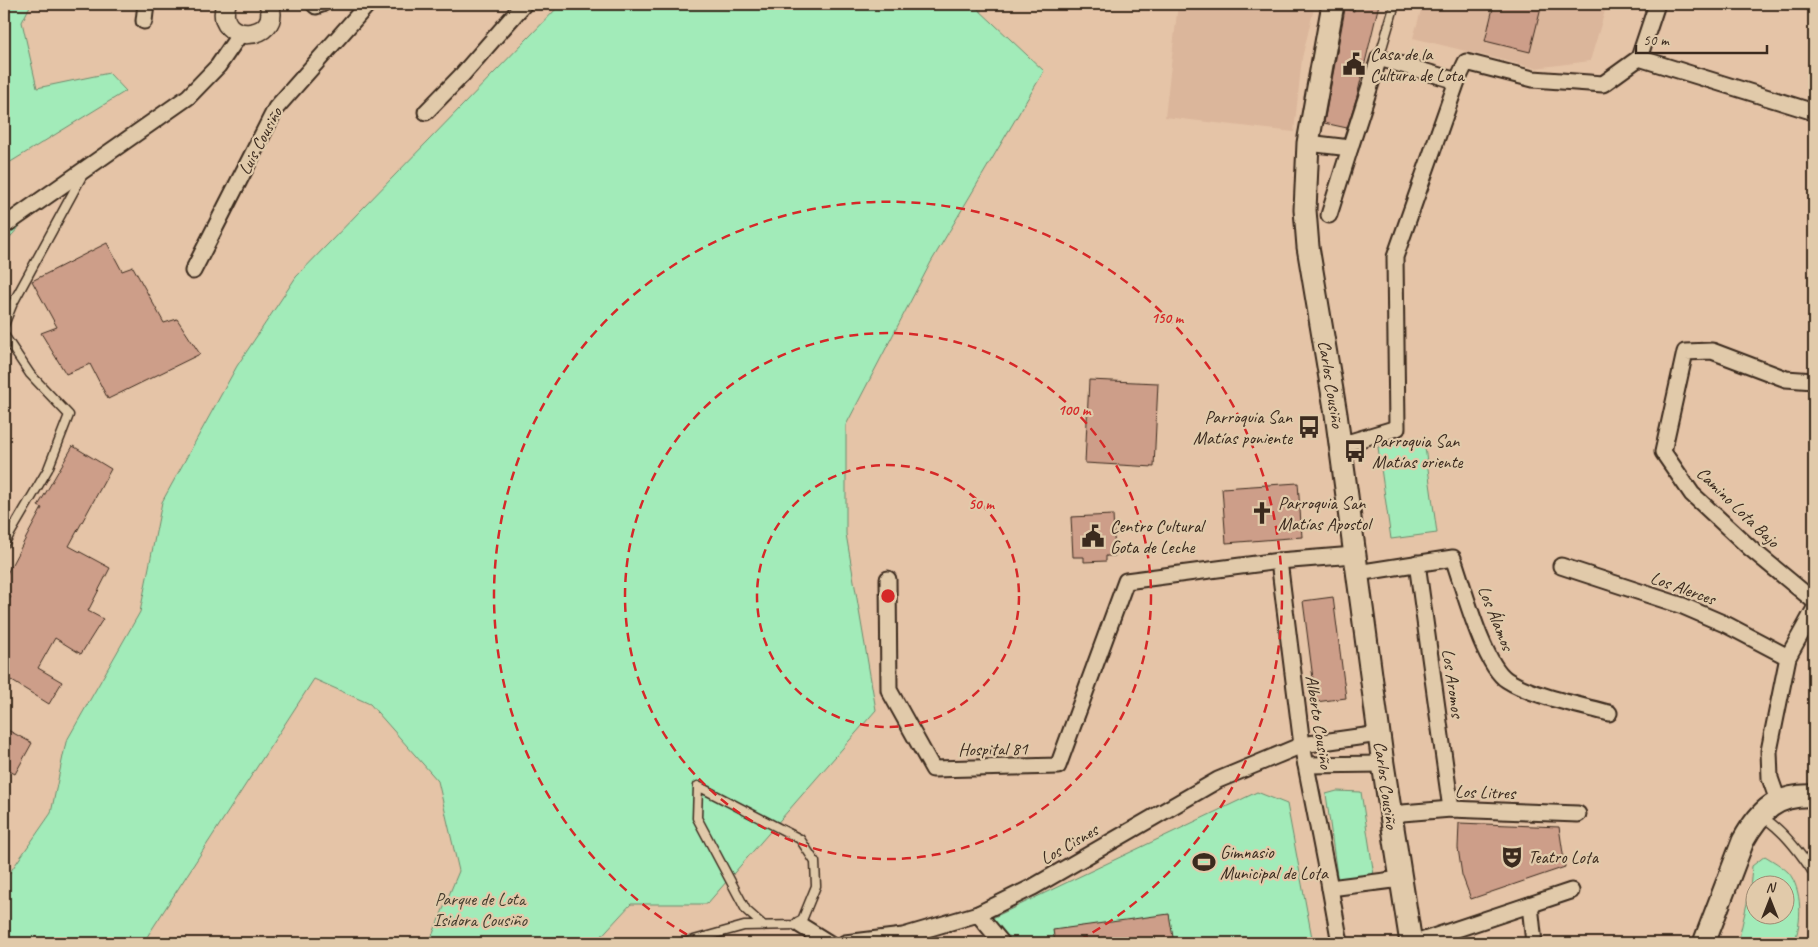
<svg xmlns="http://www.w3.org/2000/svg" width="1818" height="947" viewBox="0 0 1818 947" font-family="Caveat,sans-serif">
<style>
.built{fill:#dbb69b}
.green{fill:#a2ebb9;stroke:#6e8a6c;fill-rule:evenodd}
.building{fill:#cd9e89;stroke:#3b2a1e}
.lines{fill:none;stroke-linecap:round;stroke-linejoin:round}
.service-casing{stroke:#3b2a1e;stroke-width:11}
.minor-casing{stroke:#3b2a1e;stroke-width:19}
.tertiary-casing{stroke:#3b2a1e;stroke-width:22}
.secondary-casing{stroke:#3b2a1e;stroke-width:25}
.service{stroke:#e1caaa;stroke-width:8}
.minor{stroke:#e1caaa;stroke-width:15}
.tertiary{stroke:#e1caaa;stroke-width:19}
.secondary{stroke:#e1caaa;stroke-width:21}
.ring{fill:none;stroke:#d62828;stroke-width:2.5;stroke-dasharray:9 6}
.labels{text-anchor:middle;stroke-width:4.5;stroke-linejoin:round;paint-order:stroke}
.poi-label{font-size:18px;fill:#3b2a1e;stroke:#e1caaa;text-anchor:start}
.street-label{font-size:18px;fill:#3b2a1e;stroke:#e1caaa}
.park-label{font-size:18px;fill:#453d2e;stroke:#e1caaa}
.centre{fill:#d62828;stroke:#e1caaa;stroke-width:2.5}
.ring-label{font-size:15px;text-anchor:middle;font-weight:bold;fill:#d62828;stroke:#e1caaa;stroke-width:4.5;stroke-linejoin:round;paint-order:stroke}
</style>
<rect width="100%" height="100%" fill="#e5c4a7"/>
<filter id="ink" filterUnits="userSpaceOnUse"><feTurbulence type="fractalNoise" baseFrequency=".02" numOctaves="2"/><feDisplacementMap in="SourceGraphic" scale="10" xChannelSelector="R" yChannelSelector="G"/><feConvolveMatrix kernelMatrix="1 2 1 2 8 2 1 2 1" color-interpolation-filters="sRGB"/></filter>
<g filter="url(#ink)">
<g class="built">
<path d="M1178,4H1315L1302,58L1294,132L1165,117Z"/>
<path d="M1423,4H1607L1590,61L1535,68L1413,38Z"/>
</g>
<g class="green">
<path d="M4,4H31L22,22L37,88L109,73L126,91L4,166Z"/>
<path d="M561,4H980L977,8L1044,71L931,262L846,425V534L876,710L707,904H631L595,943H429L459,871L438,781L370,704L314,679L143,943H4V881L51,813L66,742L140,612L162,502L237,366L296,277Z"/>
<path d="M44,199L4,244V226Z"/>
<path d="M1424,440L1437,533L1391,539L1378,447Z"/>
<path d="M1337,791L1361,792L1376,888L1339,890L1326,794Z"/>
<path d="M1257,792L1287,804L1313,943H988L986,921Z"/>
<path d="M1765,856C1773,861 1782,866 1788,872C1803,889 1802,923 1794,943H1738L1750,890L1752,866ZM1786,884V914H1756V884Z"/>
</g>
<g class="building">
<path d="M1355,4H1379L1357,96L1347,128L1324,123L1345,9L1354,11Z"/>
<path d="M1494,4H1542L1530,52L1485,41Z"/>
<path d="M107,243L122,271L133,267L164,323L177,319L200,354L108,399L90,364L66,374L41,333L57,327L32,281Z"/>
<path d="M1089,380L1158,383L1154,467L1085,463Z"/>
<path d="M73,446L111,469L69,546L110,568L88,611L103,619L81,654L55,638L38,668L62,682L49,704L4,676V608L11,597L4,591V579L42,508L38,506Z"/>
<path d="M1298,483L1302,537L1226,543L1222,488Z"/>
<path d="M1113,515L1115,556H1106V561L1084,562V557H1073L1071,517Z"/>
<path d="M1333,597L1346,698L1316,702L1303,601Z"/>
<path d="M4,728L32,743L15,774L4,768Z"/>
<path d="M1459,823L1559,827L1565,867L1471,899L1462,875L1458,848Z"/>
<path d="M1169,914L1174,943H1055L1053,930Z"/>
</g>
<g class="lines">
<defs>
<g id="service">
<path d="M1804,4L1814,7"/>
<path d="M1379,58L1395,4"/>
<path d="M4,325L13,303L82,176"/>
<path d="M4,335L30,374L69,415L48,469L4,544"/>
<path d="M1762,817C1783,829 1801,854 1814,874"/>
<path d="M683,943L744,926L800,925L816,886L815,862L800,839L698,786L697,818L746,910L764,926"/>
</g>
<g id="minor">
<path d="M314,4L316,6L322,4"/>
<path d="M144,21L146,4"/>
<path d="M1639,58L1814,112"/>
<path d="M1457,81L1466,62L1533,79L1603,84L1639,58L1657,4"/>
<path d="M426,112L462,75L524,4"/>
<path d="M1308,143L1350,148L1379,58L1457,81L1395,257L1397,428L1340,445"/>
<path d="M1329,215L1350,148"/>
<path d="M4,226L188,97L218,66L240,34"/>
<path d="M193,271L276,108L368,4"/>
<path d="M1814,381L1786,379L1712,351L1685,352L1663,452L1692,494L1750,548L1814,601"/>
<path d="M1279,561L1302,745L1330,888L1401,879"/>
<path d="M1417,563L1451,809"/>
<path d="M1561,566L1683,606L1727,625L1788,657"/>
<path d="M1357,573L1453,558C1463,585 1483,665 1507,680C1532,696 1579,705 1609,713"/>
<path d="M888,579L889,690L933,769L1058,766L1126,581L1279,561L1354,555"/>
<path d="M1306,765L1383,764"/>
<path d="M1778,801L1770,778L1769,751L1788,657L1814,610"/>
<path d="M1390,814L1451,809L1578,814"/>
<path d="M1330,888L1340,943"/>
<path d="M1530,905L1534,943"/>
<path d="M978,914L1002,943"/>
<path d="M800,925L829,943"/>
<path d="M845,943L903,936L978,914L1033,887L1218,780L1302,745L1379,734"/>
<path d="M1415,943L1571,891"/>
</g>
<path id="tertiary" d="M226,4C213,45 283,42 269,4"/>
<g id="secondary">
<path d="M1333,4L1308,143L1305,210L1308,247L1336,414L1383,764L1411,943"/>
<path d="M1704,943L1743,841C1760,810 1777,794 1814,796"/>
</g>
</defs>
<use href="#service" class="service-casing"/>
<use href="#minor" class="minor-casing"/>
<use href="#tertiary" class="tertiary-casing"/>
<use href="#secondary" class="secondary-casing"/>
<use href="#service" class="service"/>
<use href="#minor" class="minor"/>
<use href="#tertiary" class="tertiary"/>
<use href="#secondary" class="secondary"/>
</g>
</g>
<g class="ring">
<circle cx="888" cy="596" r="131"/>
<circle cx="888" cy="596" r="263"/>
<path d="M700 942A394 394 0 1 1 1076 942"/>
</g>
<defs>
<symbol id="civic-bare" viewBox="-9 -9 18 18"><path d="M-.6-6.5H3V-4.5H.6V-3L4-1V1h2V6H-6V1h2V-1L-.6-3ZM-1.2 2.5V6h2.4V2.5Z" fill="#3b2a1e" stroke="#e1caaa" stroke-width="2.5" paint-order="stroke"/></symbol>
<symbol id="bus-bare" viewBox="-9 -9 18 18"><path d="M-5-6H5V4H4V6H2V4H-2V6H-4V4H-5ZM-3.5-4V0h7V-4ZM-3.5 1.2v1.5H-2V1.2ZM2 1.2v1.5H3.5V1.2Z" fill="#3b2a1e" stroke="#e1caaa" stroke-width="2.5" paint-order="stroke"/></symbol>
<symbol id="church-bare" viewBox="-9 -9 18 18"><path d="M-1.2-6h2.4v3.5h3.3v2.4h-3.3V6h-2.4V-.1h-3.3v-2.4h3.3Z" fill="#3b2a1e" stroke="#e1caaa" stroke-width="2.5" paint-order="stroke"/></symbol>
<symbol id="theatre-bare" viewBox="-9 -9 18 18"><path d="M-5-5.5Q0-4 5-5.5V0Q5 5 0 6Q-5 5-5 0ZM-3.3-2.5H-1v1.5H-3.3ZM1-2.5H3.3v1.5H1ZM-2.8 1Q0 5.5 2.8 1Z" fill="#3b2a1e" stroke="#e1caaa" stroke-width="2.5" paint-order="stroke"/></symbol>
<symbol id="stadium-bare" viewBox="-9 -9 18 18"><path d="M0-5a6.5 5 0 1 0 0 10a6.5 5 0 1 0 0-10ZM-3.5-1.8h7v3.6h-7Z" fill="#3b2a1e" stroke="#e1caaa" stroke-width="2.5" paint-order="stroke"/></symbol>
</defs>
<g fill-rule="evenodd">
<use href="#civic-bare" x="1338" y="48" width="32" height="32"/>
<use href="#bus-bare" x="1293" y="411" width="32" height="32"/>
<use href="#bus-bare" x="1339" y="435" width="32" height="32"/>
<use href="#church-bare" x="1246" y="497" width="32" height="32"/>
<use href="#civic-bare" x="1077" y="520" width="32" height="32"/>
<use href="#theatre-bare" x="1496" y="841" width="32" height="32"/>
<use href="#stadium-bare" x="1188" y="846" width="32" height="32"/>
</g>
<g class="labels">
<g class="poi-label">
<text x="1370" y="60">Casa de la<tspan x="1370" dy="21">Cultura de Lota</tspan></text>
<text x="1292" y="423" text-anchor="end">Parroquia San<tspan x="1292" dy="21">Matías poniente</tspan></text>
<text x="1372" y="447">Parroquia San<tspan x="1372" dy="21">Matías oriente</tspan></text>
<text x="1278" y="509">Parroquia San<tspan x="1278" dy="21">Matías Apostol</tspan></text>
<text x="1110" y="532">Centro Cultural<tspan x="1110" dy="21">Gota de Leche</tspan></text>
<text x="1220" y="858">Gimnasio<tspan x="1220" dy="21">Municipal de Lota</tspan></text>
<text x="1528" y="863">Teatro Lota</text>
</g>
<g class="street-label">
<text transform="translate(260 141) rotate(-62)" y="6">Luis Cousiño</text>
<text transform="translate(1331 384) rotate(81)" y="6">Carlos Cousiño</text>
<text transform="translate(1738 507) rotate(44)" y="6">Camino Lota Bajo</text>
<text transform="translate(1683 588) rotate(20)" y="6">Los Alerces</text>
<text transform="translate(1496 618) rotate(68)" y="6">Los Álamos</text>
<text transform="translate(1453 683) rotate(82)" y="6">Los Aromos</text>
<text transform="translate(1319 722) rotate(81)" y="6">Alberto Cousiño</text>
<text transform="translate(993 749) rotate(-1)" y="6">Hospital 81</text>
<text transform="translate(1386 785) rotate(82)" y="6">Carlos Cousiño</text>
<text transform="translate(1485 792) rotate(2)" y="6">Los Litres</text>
<text transform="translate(1069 844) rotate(-30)" y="6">Los Cisnes</text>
</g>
<g class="park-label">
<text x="480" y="905">Parque de Lota<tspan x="480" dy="21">Isidora Cousiño</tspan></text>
</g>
</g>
<circle cx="888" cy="596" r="8" class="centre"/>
<g class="ring-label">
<text x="1167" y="323">150 m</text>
<text x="1074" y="415">100 m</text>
<text x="981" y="509">50 m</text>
</g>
<rect width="1818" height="947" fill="none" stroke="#e1caaa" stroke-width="20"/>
<rect x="10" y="10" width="1798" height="927" fill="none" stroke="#3b2a1e" stroke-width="2" filter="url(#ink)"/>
<g transform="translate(1770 900)"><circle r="24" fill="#e1caaa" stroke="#9f8a72"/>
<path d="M0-4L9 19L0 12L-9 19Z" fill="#3b2a1e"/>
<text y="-8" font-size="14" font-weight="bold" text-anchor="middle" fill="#3b2a1e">N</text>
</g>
<path d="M1636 45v8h131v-8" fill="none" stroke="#3b2a1e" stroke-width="2.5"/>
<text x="1643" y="45" font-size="15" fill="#3b2a1e" stroke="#e1caaa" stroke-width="4" paint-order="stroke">50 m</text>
</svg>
